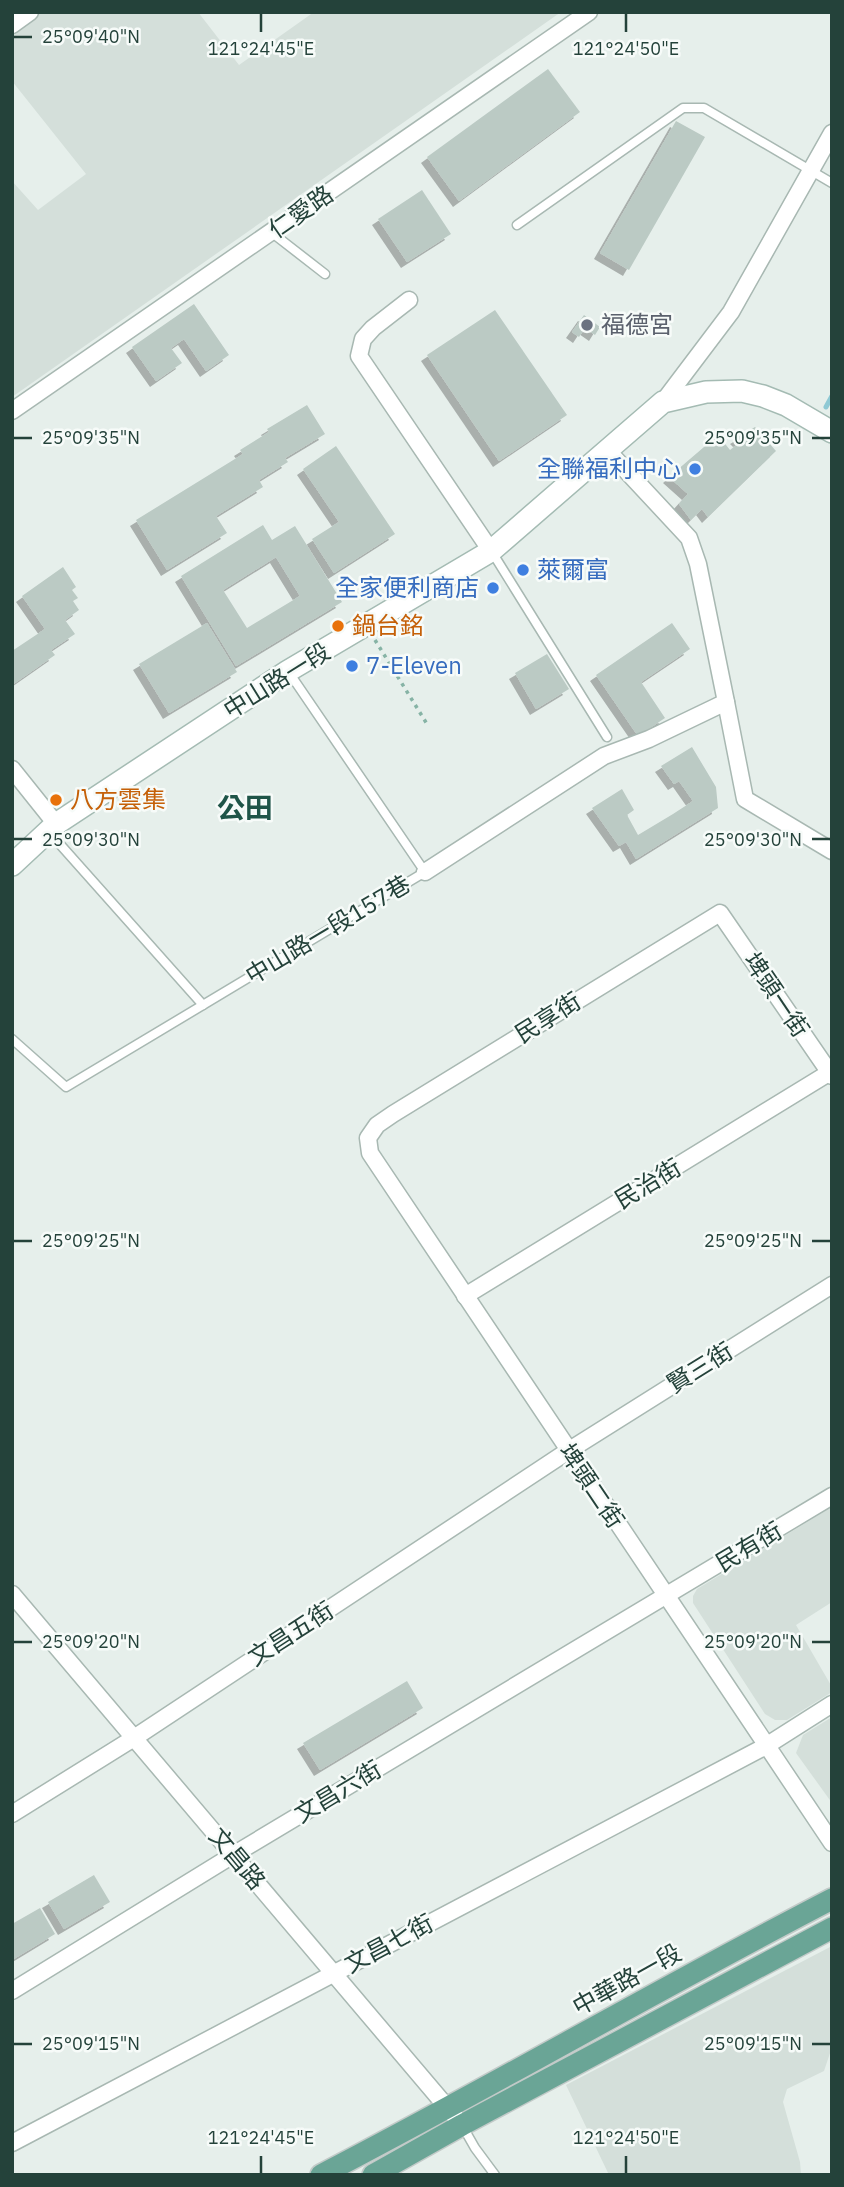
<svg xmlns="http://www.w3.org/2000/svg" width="844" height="2187" viewBox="0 0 844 2187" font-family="'IBM Plex Sans','Noto Sans TC',sans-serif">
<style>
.built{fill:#d4dfda}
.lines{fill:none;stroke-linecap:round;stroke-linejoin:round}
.stream{stroke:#8ec9d4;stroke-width:5}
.building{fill:#bbcac4;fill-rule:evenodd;filter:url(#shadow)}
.service-casing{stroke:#a8b8b2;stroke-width:11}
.minor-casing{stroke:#a8b8b2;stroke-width:19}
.secondary-casing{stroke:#a4bbb3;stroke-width:24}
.primary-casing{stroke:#c2cac8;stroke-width:24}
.path{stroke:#86b3a5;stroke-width:3.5;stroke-dasharray:3.5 5;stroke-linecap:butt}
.service{stroke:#fff;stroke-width:8}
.minor{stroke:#fff;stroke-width:16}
.secondary{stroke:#fff;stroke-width:21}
.primary{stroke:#6aa596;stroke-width:21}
.ticks{fill:none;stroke:#24423a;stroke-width:2.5}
.worship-dot{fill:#6b7280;stroke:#f7fbf9;stroke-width:2.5}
.shop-dot{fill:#3f7fe0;stroke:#f7fbf9;stroke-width:2.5}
.food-dot{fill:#e8710a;stroke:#f7fbf9;stroke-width:2.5}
.labels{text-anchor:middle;stroke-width:5;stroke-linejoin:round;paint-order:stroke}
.street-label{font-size:24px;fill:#24423a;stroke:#f7fbf9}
.worship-label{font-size:24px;fill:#5b616d;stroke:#f7fbf9;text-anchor:start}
.shop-label{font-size:24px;fill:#366cbe;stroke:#f7fbf9;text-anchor:end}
.food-label{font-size:24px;fill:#c56008;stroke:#f7fbf9;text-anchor:start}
.quarter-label{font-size:28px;font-weight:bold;fill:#1f5548;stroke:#f7fbf9}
.ticks-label{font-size:18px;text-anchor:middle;fill:#24423a;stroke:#f7fbf9;stroke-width:5;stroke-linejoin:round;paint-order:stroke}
</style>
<defs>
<filter id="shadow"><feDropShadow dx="-6" dy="6" stdDeviation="0" flood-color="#0004"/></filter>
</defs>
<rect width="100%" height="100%" fill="#e6efeb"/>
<g class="built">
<path d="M34,12H198L239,65L314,12H561L12,397V181L38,210L86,174L12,81V27Z"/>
<path d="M832,1507V1602L796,1625L832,1687V1692L787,1720H775L765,1714L693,1603V1596L697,1589Z"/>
<path d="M832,1717V1803L796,1753L803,1735Z"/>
<path d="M832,1946V2047L824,2071L787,2089L783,2102L800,2162L801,2175H609L566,2085Z"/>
</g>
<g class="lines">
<path class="stream" d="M826,407L832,396"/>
</g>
<g class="building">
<path d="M548,69L580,112L459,201L427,157Z"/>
<path d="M676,121L705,137L629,270L600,253Z"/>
<path d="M422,190L451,234L407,262L378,219Z"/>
<path d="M194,304L229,355L206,371L184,339L171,348L182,363L156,381L132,347Z"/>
<path d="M495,310L567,415L499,461L427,355Z"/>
<path d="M584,315L600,327L595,335L585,328L579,337L572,332Z"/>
<path d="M307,405L325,434L285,458L288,462L259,480L263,487L216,516L227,533L167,570L136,520L243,454L240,450L269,432L267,429Z"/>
<path d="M755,427L776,451L708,517L702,509L691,520L679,504L688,494L669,477L718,435L730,450L740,442L736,438Z"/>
<path d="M336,446L395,534L334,573L312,539L339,522L303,469Z"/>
<path d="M263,525L272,540L295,526L342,602L236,666L181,576ZM276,557L300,596L247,628L223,590Z"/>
<path d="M63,567L76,587L72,590L78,598L73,601L79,610L65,620L75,634L51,650L55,655L12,685V651L45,629L22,596Z"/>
<path d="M207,623L237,672L169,713L139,664Z"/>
<path d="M672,623L690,649L641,682L665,718L638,736L596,675Z"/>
<path d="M547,654L569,689L536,709L515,673Z"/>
<path d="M692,747L716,787L718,808L636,859L626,842L619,846L592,808L622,789L634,810L627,815L638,835L673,814L693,801L679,781L674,784L661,766Z"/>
<path d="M407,1681L423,1708L320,1770L303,1743Z"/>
<path d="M94,1875L110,1902L64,1929L48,1902Z"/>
<path d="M40,1908L55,1934L12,1960V1924Z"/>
</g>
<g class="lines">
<defs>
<g id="service">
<path d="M517,225L683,108H704L832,183"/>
<path d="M271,232L325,274"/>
<path d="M492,552L607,737"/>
<path d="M49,832L203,1005"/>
<path d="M12,1039L66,1087L425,872L288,671"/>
<path d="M463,2127L475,2148L495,2175"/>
</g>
<g id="minor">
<path d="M12,25L30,12"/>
<path d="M409,300L373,328L363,339L359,356L491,551"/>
<path d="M663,402L731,312L832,133"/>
<path d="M12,411L589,12"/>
<path d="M726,702L745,799L832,851"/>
<path d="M12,769L56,824"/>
<path d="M425,872L604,756L649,739L726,702L698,564L689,538L607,450"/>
<path d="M832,1076L720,913L393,1114L377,1125L368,1138L370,1153L832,1843"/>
<path d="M465,1296L832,1071"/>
<path d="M12,1594L462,2125"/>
<path d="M12,1814L134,1738L568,1451L832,1285"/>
<path d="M12,1991L233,1855L832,1496"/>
<path d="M12,2143L766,1746L832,1704"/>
</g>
<path id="secondary" d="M12,865L56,824L288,671L491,551L663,402L706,392L742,391L763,396L786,405L832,432"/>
<g id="primary">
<path d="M321,2175C493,2086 660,1988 832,1899"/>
<path d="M373,2175L462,2125L832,1928"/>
</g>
</defs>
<use href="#service" class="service-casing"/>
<use href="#minor" class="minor-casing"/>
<use href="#secondary" class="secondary-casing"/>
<use href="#primary" class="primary-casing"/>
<path class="path" d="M375,640L427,724"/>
<use href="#service" class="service"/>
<use href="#minor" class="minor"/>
<use href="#secondary" class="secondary"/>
<use href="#primary" class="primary"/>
</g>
<path class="ticks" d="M261,14V32M626,14V32M14,37H32M14,438H32M812,438H830M14,839H32M812,839H830M14,1241H32M812,1241H830M14,1642H32M812,1642H830M14,2044H32M812,2044H830M261,2156V2173M626,2156V2173"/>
<circle class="worship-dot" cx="587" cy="325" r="7"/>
<g class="shop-dot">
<circle cx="695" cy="469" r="7"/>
<circle cx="523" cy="570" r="7"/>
<circle cx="493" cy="588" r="7"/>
<circle cx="352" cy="666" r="7"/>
</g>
<g class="food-dot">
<circle cx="338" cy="626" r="7"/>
<circle cx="56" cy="800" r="7"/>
</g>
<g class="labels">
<g class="street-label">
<text transform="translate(301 212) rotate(-35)" y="8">仁愛路</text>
<text transform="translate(277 681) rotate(-32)" y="8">中山路一段</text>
<text transform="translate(328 930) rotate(-31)" y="8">中山路一段157巷</text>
<text transform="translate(776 995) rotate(56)" y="8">埤頭一街</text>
<text transform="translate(548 1018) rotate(-32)" y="8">民享街</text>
<text transform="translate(648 1184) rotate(-31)" y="8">民治街</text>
<text transform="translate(700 1368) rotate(-32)" y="8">賢三街</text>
<text transform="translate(591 1486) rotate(56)" y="8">埤頭二街</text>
<text transform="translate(749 1547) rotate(-31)" y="8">民有街</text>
<text transform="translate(291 1634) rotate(-33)" y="8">文昌五街</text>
<text transform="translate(338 1792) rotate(-31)" y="8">文昌六街</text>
<text transform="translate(237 1859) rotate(50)" y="8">文昌路</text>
<text transform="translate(389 1944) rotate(-28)" y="8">文昌七街</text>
<text transform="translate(627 1980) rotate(-29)" y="8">中華路一段</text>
</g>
<g class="worship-label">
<text x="601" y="333">福德宮</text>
</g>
<g class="shop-label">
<text x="681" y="477">全聯福利中心</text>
<text x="537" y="578" text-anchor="start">萊爾富</text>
<text x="479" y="596">全家便利商店</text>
<text x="366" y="674" text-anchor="start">7-Eleven</text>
</g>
<g class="food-label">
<text x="352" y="634">鍋台銘</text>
<text x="70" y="808">八方雲集</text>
</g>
<g class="quarter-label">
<text x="245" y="818">公田</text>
</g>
</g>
<g class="ticks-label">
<text x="91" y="43">25°09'40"N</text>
<text x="261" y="55">121°24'45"E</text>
<text x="626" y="55">121°24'50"E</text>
<text x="91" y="444">25°09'35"N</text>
<text x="753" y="444">25°09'35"N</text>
<text x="91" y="846">25°09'30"N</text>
<text x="753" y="846">25°09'30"N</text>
<text x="91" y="1247">25°09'25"N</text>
<text x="753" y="1247">25°09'25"N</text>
<text x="91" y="1648">25°09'20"N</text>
<text x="753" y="1648">25°09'20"N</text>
<text x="91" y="2050">25°09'15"N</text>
<text x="753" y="2050">25°09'15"N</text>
<text x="261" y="2144">121°24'45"E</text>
<text x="626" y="2144">121°24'50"E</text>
</g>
<rect width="844" height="2187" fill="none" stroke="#24423a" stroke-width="28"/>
</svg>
